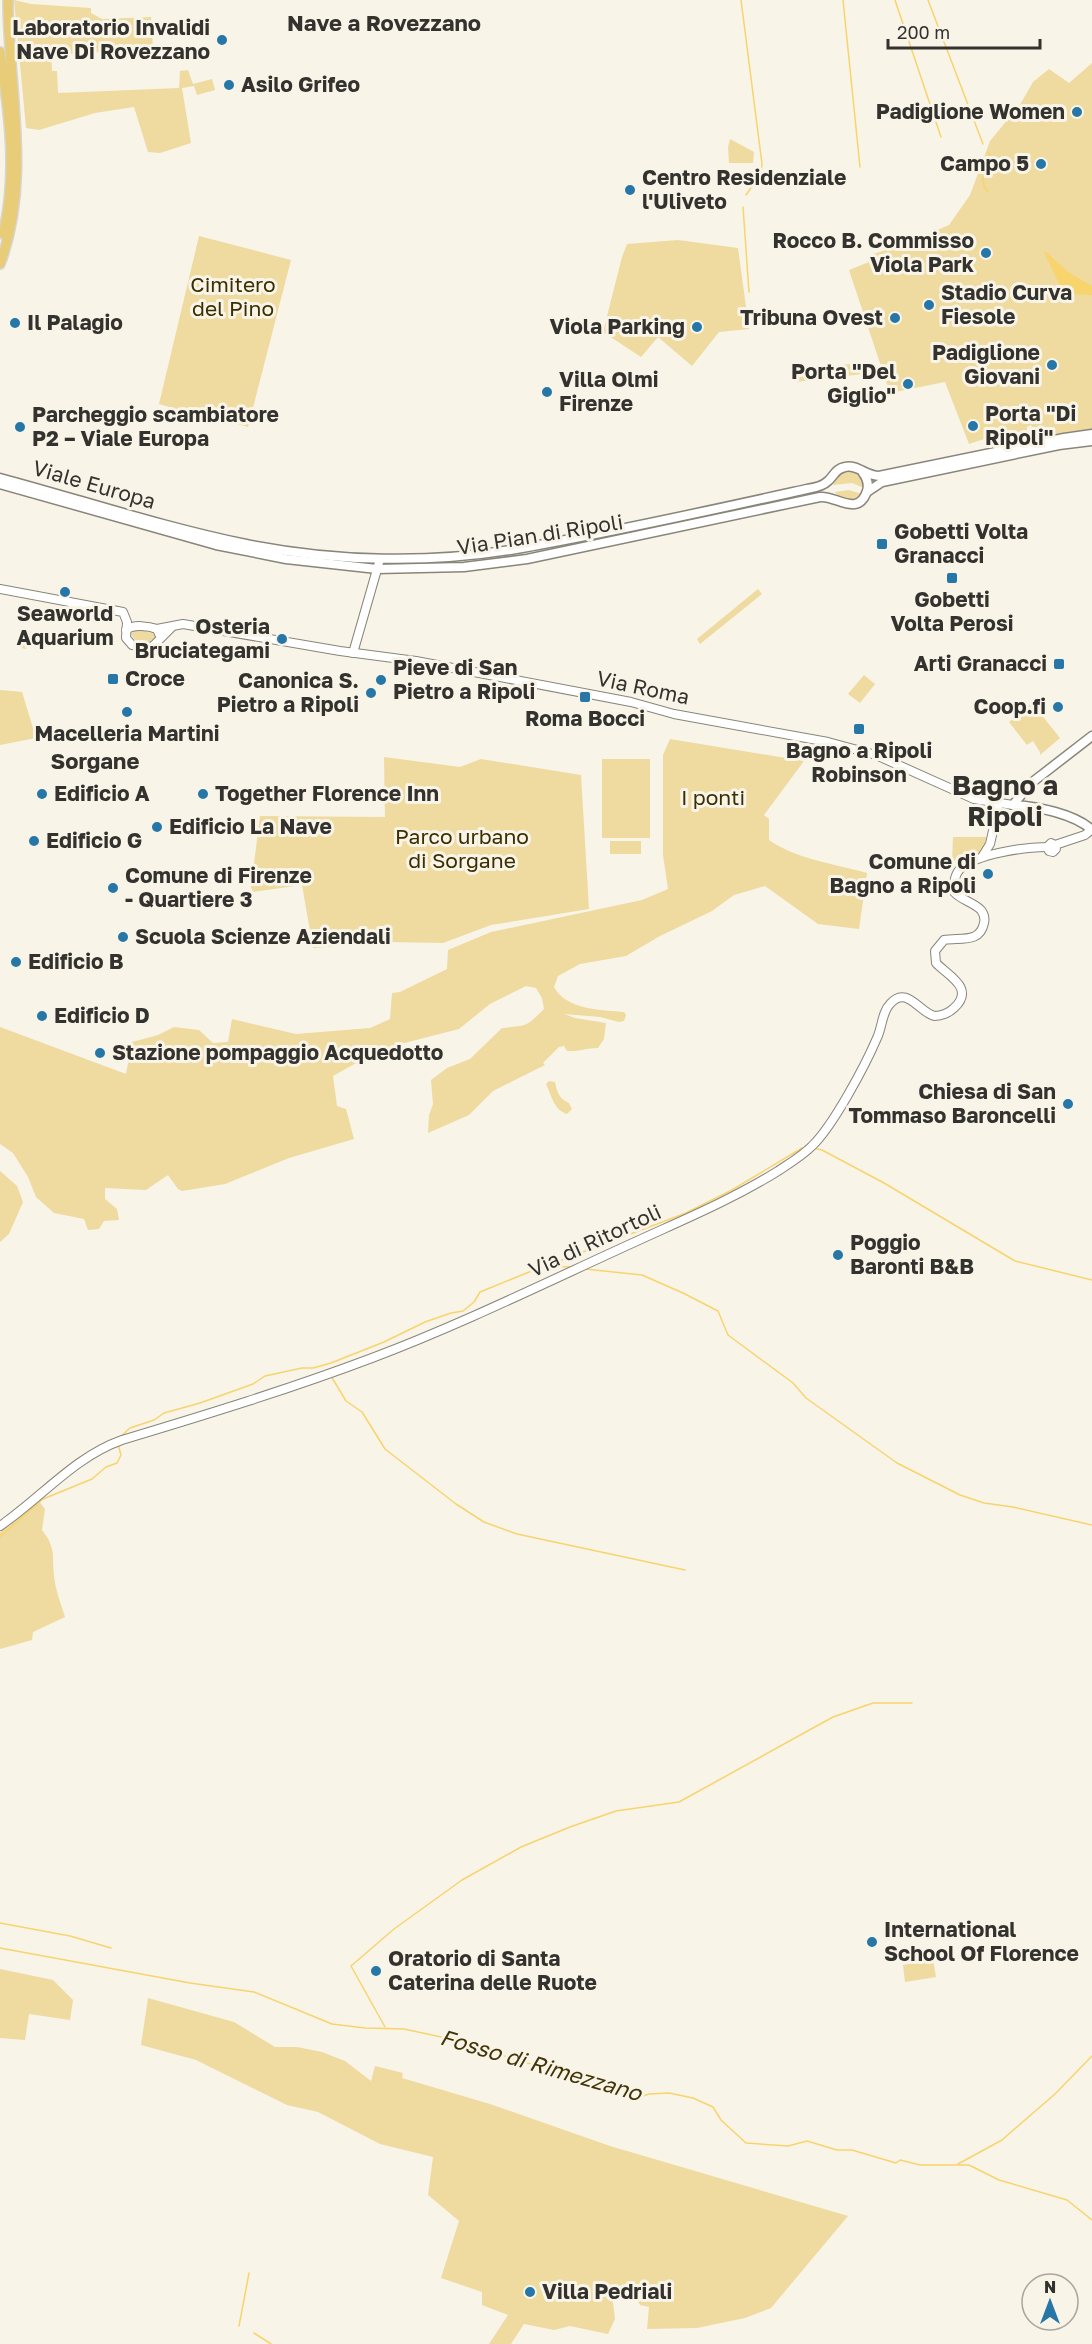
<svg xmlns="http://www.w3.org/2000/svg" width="1092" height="2344" viewBox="0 0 1092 2344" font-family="'Golos Text',sans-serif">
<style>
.green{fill:#efdaa0}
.water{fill:#f8d46d}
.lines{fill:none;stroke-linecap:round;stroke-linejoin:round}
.stream{stroke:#f8d46d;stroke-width:1.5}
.tertiary-casing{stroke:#89857a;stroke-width:10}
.secondary-casing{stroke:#89857a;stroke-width:11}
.trunk-casing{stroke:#d6d6d5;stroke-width:12}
.tertiary{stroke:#fff;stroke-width:8}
.secondary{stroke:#fff;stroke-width:8}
.trunk{stroke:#e8cc78;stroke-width:9}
.poi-dot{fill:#2676a7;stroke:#f8f4e8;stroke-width:2}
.labels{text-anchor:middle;stroke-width:6;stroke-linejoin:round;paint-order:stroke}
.poi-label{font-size:21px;font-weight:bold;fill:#34322e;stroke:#f8f4e8;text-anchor:start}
.park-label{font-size:21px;fill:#3c2e00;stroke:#f8f4e8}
.street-label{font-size:21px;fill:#34322e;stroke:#f8f4e8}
.neighbourhood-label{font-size:22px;font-weight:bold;fill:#34322e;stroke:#f8f4e8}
.water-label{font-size:22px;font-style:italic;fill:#423406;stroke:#f8f4e8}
.district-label{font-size:27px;font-weight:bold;fill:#34322e;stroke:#f8f4e8}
</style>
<rect width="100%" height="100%" fill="#f8f4e8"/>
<g class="green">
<path d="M14,0L31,4L91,8V13L102,19L151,17L153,49L51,55L52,71H57L58,93L179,88L180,71L188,70L193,84L212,79L215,90L197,95L194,86L182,88L191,143L160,153L148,152L134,107L95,113L39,130L26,128Z"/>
<path d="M1092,63V431L1064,434L1038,433L1034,432L1031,425L1027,427V430L1018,437L1000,442L996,438L988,440L987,438L969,444L945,382L890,393L849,270L869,262L873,254L905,244L949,225L970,195L990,141L1021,103L1033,82L1049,69L1069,83Z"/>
<path d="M730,139L754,152L753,163H729L728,147Z"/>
<path d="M199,236L291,260L248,427L212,417L211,421L207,420V418L159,404Z"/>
<path d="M678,240L738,248L749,329L719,332L692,366L658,337L641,357L603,332L622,257L627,244Z"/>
<path d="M867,363L871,373L795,382V368Z"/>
<path d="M850,470C860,474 863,476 864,488L852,483L833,485C834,475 841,472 850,470Z"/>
<path d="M849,490L862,494L851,501L840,499L835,492Z"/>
<path d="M758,589L762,594L700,644L697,639Z"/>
<path d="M136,629L155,634V638L146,644L136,642L131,634Z"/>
<path d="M22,631L48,633L46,638H42L39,647L26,645V649L21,648Z"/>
<path d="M864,675L875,684L860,703L848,694Z"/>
<path d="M0,690L22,692L36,738L0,745Z"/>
<path d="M1032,703L1060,738L1040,755V752L1033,741L1027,745L1009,722Z"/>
<path d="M670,739L804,761L764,815L769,819V840C796,859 835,864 867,873L859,929L818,924L765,886L734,895L712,911L660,936L626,956L580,964L558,976L554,987C566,1010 602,1010 624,1012L626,1015L624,1021L619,1022L600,1017L564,1014L575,1018L606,1023L604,1039L598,1048C587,1048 577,1052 567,1051L564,1046L559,1047L543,1063L545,1065L493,1091L469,1115L428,1133L429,1115L433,1104L431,1080L447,1068L470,1059L502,1028C528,1025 525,1028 544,1009L542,998L536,988L526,986L490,1004L459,1029L381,1049L333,1076L337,1106L346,1109L354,1139L289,1158L225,1184L182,1191L178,1189L168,1175L146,1190L105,1188V1199L117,1209L119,1220L104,1221L99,1229L88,1230L84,1219L54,1213L36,1197L28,1177L13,1153L0,1144V1027L126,1074L132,1042L158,1035L174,1027L199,1030L213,1043L228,1042L232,1019L296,1034L370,1028L390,1019L392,993L400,992L447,969L448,950L491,932L642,900L668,889L663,855V755Z"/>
<path d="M384,757L460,767L481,759L581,775L589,909L491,925L443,943L387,942L313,948L302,885L253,892L251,887L260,816L385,817Z"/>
<rect x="602" y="759" width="48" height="79"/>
<path d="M953,837H987C983,857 969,858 952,861Z"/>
<rect x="610" y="841" width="31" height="13"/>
<path d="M549,1081L555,1082C557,1092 559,1099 569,1103L572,1109L567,1114C553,1109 552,1096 546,1084Z"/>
<path d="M0,1171L17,1186L23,1202L9,1234L0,1242Z"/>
<path d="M38,1500L45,1509L42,1530C56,1548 52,1555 54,1575C55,1589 61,1604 65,1617L33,1632L32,1640L0,1649V1532Z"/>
<path d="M933,1960L936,1977L905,1982L903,1965Z"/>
<path d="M0,1969L53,1980L73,2000L70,2020L29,2014L25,2040L0,2038Z"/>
<path d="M148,1998L234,2022L275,2047H297L322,2052L345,2061L371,2081L375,2066L403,2073L402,2078L490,2104L610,2146L848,2216L771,2308L745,2318L697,2328L647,2329L649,2307L640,2305L631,2290L612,2294L615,2319L608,2334L570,2326L554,2330L524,2324L511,2344H489L508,2315L482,2305V2292L441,2278L459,2221L428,2195L433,2157L380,2144L318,2112L287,2105L196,2060L141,2045Z"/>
</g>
<path class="water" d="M1044,252H1046L1068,272L1092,286V295L1064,294Z"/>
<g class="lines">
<g class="stream">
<path d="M741,0L762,164L761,173L746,195"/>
<path d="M843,0L860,167"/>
<path d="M895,0L941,137"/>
<path d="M928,0L983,144"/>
<path d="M988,192L984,186L983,179L990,155L988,152"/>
<path d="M743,207L749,292"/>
<path d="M813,1148L822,1150L884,1183L1015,1261L1092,1280"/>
<path d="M546,1266L686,1213L732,1190L802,1148H805"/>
<path d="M585,1269L642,1275L683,1293L718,1311L728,1335L793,1383L806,1398L897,1463L960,1495L984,1503L1013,1507L1092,1525"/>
<path d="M331,1376L346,1401L362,1412L385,1449L456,1504L484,1522L517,1534L685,1570"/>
<path d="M118,1439L130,1428L154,1420L164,1413L200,1403L253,1384L265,1376L302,1368H313L331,1363L384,1342L425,1322L451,1313L463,1311L474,1302L480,1292L529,1272L545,1266L570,1267"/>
<path d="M0,1537L43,1499L92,1479L106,1467L117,1463L121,1455L118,1444"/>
<path d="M0,1923L70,1936L111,1948"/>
<path d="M0,1948L190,1983L254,1992L332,2024L365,2028L404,2029L455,2040L523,2062L588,2078L637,2098L649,2094L669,2093L693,2098L713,2107L721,2120L746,2143L788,2146L807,2141L837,2150H852L896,2163L900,2160L920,2165H969L999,2180L1067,2200L1092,2220"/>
<path d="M385,2027L351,1966L394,1929L462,1880L521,1847L570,1827L616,1811L679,1802L833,1717L873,1703H912"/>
<path d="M958,2164L1002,2140L1055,2094L1092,2056"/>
<path d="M239,2326L249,2273"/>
<path d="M254,2333L271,2344"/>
</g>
<defs>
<g id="tertiary">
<path d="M0,589L123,612L127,622L126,638L132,645L152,647L172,627"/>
<path d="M157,629L183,624L340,651L416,661L631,702L674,714L828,742L876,755L974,799L1013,805"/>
<path d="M126,630C133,624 149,626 157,629L159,634"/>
<path d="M353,653L380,559"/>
<path d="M1047,847L1049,851L1053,852L1056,849L1055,845"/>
<path d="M982,857L990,844L999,804"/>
<path d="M0,1526C41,1498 74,1457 122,1440C205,1415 290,1389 372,1358C462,1324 549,1281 637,1241C685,1219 733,1199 778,1171C790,1163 802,1156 812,1146C833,1126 865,1066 877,1038C882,1028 882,1012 890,1004C907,984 920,1014 935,1016C941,1016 949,1013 954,1008C976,988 947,975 936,963L935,951L944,940C959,937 980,944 984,923C985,919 984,914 981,910C973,902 961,900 954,892C953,884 955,874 960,869C976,854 1025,847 1047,847L1051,843L1055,845L1085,835L1091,830"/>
</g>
<g id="secondary">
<path d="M0,478C82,500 163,527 246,544C336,562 432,564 522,548C618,531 712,510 807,489C814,488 823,486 828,481C834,476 835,469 845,467C857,464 866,476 879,476L1064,438L1092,434"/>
<path d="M0,484L216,545L286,559L377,569L464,567L527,559L820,497C836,495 858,518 867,491C869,484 867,478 863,473"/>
<path d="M867,492L882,482L1059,445L1092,441"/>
<path d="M1092,736L1030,784L1013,805C1036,806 1075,814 1092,830"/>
</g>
<g id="trunk">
<path d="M0,52C9,111 18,175 3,234"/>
<path d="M0,264C32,179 8,88 8,0"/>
</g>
</defs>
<use href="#tertiary" class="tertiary-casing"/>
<use href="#secondary" class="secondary-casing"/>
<use href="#trunk" class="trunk-casing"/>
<use href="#tertiary" class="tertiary"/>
<use href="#secondary" class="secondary"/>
<use href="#trunk" class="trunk"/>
</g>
<g class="poi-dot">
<circle cx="222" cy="40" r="6"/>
<circle cx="229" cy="85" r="6"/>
<circle cx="1077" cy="112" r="6"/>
<circle cx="1041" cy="164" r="6"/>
<circle cx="630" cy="190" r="6"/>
<circle cx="986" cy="253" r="6"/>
<circle cx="929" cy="305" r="6"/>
<circle cx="895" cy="318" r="6"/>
<circle cx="15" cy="323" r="6"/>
<circle cx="697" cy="327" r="6"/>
<circle cx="1052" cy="365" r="6"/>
<circle cx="908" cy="384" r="6"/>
<circle cx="547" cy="392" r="6"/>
<circle cx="973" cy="426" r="6"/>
<circle cx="20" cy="427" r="6"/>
<rect x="876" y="538" width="12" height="12" rx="3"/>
<rect x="946" y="572" width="12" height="12" rx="3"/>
<circle cx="65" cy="592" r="6"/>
<circle cx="282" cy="639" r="6"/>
<rect x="1053" y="658" width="12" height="12" rx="3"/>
<rect x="107" y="673" width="12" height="12" rx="3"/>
<circle cx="381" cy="680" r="6"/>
<circle cx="371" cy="693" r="6"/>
<rect x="579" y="691" width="12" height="12" rx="3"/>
<circle cx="1058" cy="707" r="6"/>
<circle cx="127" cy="712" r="6"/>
<rect x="853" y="723" width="12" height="12" rx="3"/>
<circle cx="42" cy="794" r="6"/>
<circle cx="203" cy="794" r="6"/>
<circle cx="157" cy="827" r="6"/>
<circle cx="34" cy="841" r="6"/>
<circle cx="988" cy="874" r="6"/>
<circle cx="113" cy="888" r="6"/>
<circle cx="123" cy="937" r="6"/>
<circle cx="16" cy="962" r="6"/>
<circle cx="42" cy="1016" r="6"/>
<circle cx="100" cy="1053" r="6"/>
<circle cx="1068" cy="1104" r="6"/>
<circle cx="838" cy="1255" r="6"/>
<circle cx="872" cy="1942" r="6"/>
<circle cx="376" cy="1971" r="6"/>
<circle cx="530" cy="2292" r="6"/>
</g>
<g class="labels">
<g class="poi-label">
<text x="210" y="35" text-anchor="end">Laboratorio Invalidi<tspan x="210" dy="24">Nave Di Rovezzano</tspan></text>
<text x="241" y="92">Asilo Grifeo</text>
<text x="1065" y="119" text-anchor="end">Padiglione Women</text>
<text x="1029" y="171" text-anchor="end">Campo 5</text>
<text x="642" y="185">Centro Residenziale<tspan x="642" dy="24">l'Uliveto</tspan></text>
<text x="974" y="248" text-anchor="end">Rocco B. Commisso<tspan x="974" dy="24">Viola Park</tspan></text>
<text x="941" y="300">Stadio Curva<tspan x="941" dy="24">Fiesole</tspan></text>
<text x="883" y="325" text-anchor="end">Tribuna Ovest</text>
<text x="27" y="330">Il Palagio</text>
<text x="685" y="334" text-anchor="end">Viola Parking</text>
<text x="1040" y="360" text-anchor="end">Padiglione<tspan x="1040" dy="24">Giovani</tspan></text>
<text x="896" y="379" text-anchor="end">Porta "Del<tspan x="896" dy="24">Giglio"</tspan></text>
<text x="559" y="387">Villa Olmi<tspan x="559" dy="24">Firenze</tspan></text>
<text x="985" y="421">Porta "Di<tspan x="985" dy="24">Ripoli"</tspan></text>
<text x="32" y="422">Parcheggio scambiatore<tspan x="32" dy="24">P2 – Viale Europa</tspan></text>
<text x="894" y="539">Gobetti Volta<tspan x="894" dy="24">Granacci</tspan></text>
<text x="952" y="607" text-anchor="middle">Gobetti<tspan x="952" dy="24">Volta Perosi</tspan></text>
<text x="65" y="621" text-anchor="middle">Seaworld<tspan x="65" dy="24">Aquarium</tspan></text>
<text x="270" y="634" text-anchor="end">Osteria<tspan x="270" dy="24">Bruciategami</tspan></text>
<text x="1047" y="671" text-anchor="end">Arti Granacci</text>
<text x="393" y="675">Pieve di San<tspan x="393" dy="24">Pietro a Ripoli</tspan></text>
<text x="125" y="686">Croce</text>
<text x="359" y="688" text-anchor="end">Canonica S.<tspan x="359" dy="24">Pietro a Ripoli</tspan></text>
<text x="1046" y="714" text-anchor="end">Coop.fi</text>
<text x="585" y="726" text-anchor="middle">Roma Bocci</text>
<text x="127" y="741" text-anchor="middle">Macelleria Martini</text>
<text x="859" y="758" text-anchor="middle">Bagno a Ripoli<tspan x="859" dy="24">Robinson</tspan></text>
<text x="54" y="801">Edificio A</text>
<text x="215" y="801">Together Florence Inn</text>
<text x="169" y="834">Edificio La Nave</text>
<text x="46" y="848">Edificio G</text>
<text x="976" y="869" text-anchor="end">Comune di<tspan x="976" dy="24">Bagno a Ripoli</tspan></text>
<text x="125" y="883">Comune di Firenze<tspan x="125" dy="24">- Quartiere 3</tspan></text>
<text x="135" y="944">Scuola Scienze Aziendali</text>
<text x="28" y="969">Edificio B</text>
<text x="54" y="1023">Edificio D</text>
<text x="112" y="1060">Stazione pompaggio Acquedotto</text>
<text x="1056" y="1099" text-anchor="end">Chiesa di San<tspan x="1056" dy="24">Tommaso Baroncelli</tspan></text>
<text x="850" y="1250">Poggio<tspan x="850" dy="24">Baronti B&amp;B</tspan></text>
<text x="884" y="1937">International<tspan x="884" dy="24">School Of Florence</tspan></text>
<text x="388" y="1966">Oratorio di Santa<tspan x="388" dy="24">Caterina delle Ruote</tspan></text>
<text x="542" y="2299">Villa Pedriali</text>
</g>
<g class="park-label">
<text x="233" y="292">Cimitero<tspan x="233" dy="24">del Pino</tspan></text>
<text x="713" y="805">I ponti</text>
<text x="462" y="844">Parco urbano<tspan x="462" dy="24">di Sorgane</tspan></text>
</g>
<g class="street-label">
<text transform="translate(94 485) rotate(16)" y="7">Viale Europa</text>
<text transform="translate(540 535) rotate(-9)" y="7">Via Pian di Ripoli</text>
<text transform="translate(643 688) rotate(12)" y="7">Via Roma</text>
<text transform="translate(595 1241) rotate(-25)" y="7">Via di Ritortoli</text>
</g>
<g class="neighbourhood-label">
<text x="384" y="31">Nave a Rovezzano</text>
<text x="95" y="769">Sorgane</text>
</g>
<g class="water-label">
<text transform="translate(541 2065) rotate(16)" y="8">Fosso di Rimezzano</text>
</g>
<g class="district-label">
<text x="1005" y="795">Bagno a<tspan x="1005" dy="31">Ripoli</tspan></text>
</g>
</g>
<g transform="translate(1050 2302)"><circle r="28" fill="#f8f4e8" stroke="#aaa69e" stroke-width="1.5"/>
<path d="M0-4.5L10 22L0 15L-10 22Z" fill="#2676a7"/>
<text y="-9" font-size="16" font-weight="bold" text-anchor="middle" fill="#34322e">N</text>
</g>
<path d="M888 39v9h152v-9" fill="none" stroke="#34322e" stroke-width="3"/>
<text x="897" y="39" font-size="18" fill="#34322e" stroke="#f8f4e8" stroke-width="4.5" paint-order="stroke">200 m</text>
</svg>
